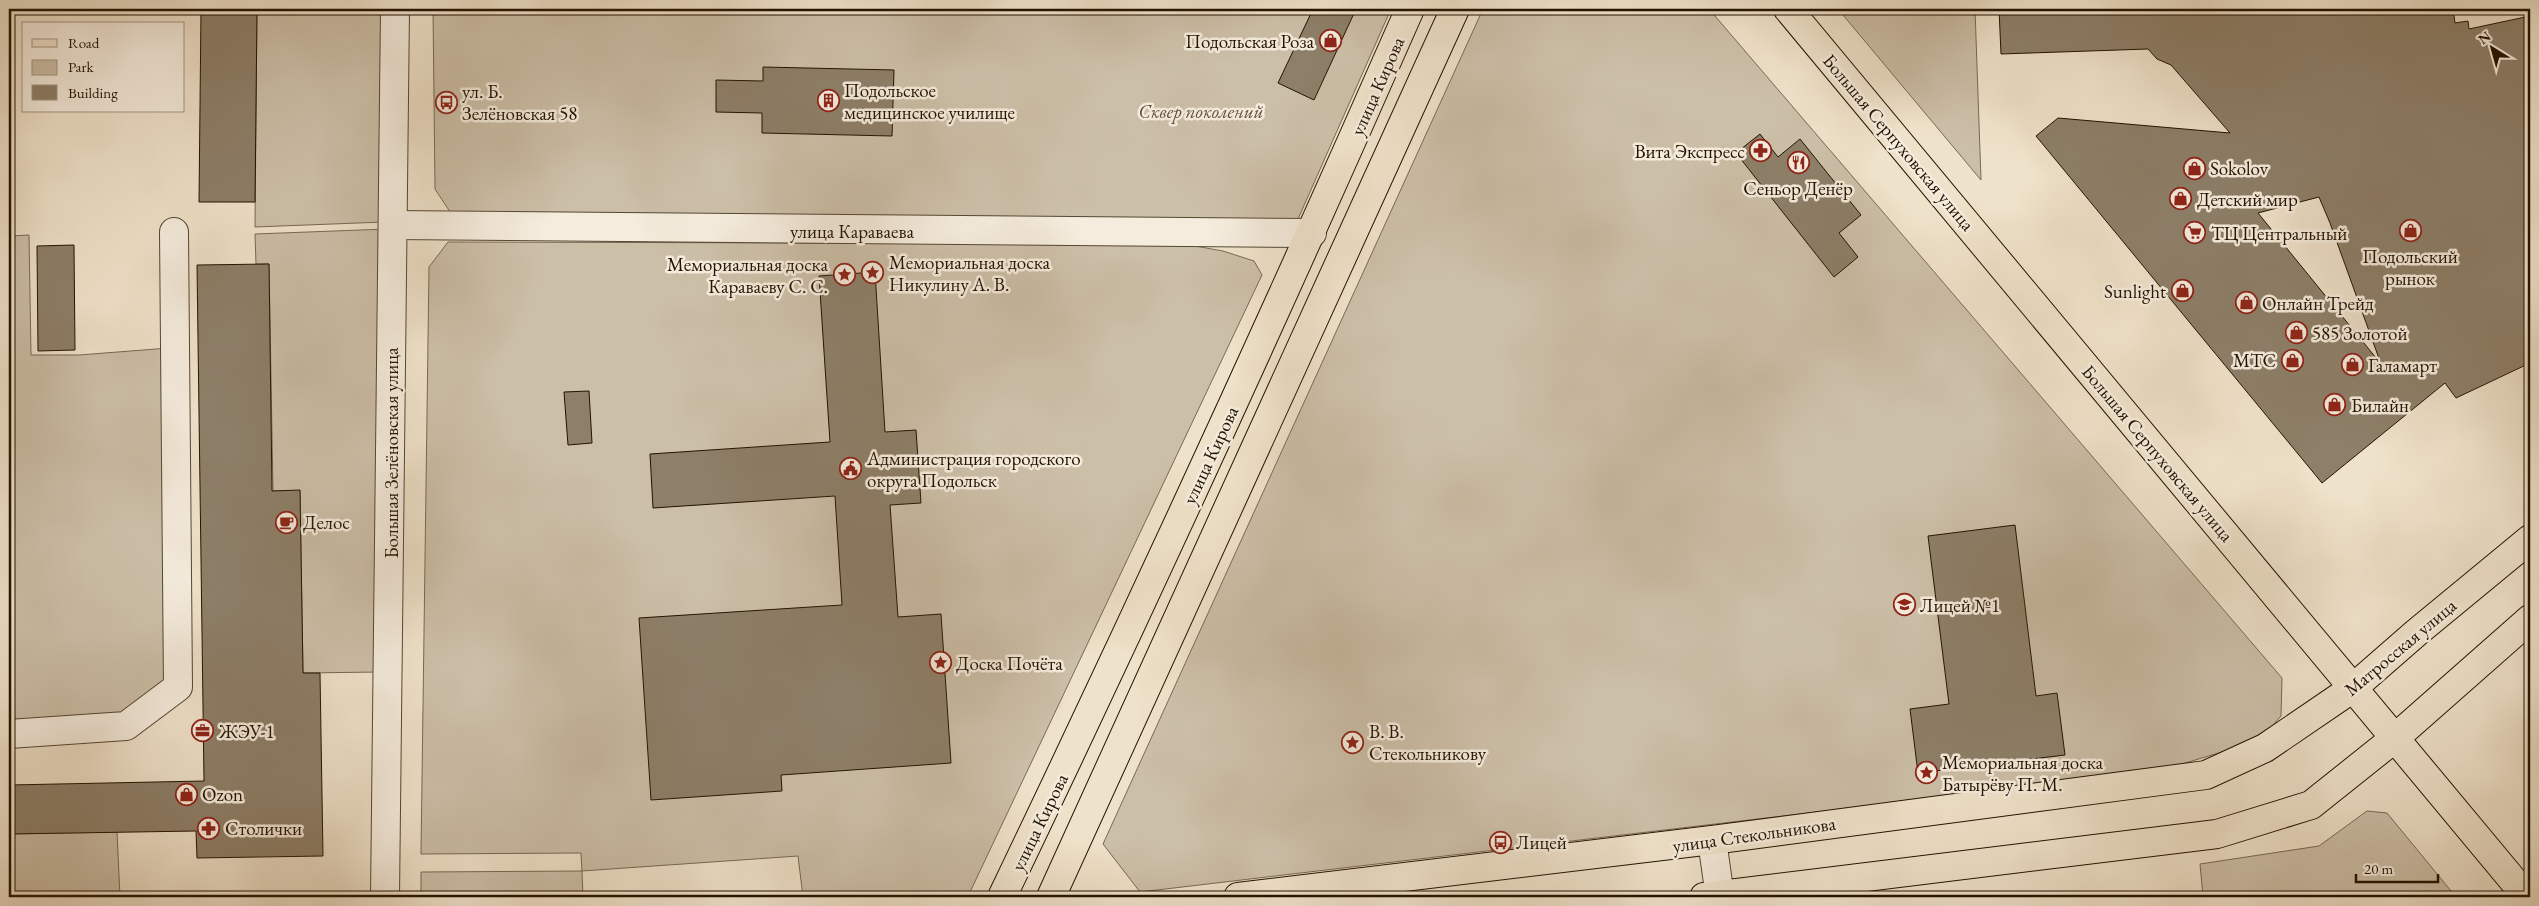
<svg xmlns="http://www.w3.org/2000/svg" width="2539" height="906" viewBox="0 0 2539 906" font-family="'EB Garamond',serif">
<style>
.green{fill:#ccbfa8;stroke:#776954}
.building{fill:#8d7f69;stroke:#221300;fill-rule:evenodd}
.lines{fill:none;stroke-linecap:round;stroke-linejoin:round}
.minor-casing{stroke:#554732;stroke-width:30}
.major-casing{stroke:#221300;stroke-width:30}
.minor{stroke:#f5ecdd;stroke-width:28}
.major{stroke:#efe2ca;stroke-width:28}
.labels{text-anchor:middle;stroke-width:5;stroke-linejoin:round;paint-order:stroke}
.poi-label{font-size:19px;fill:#221300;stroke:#f5ecdd;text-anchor:start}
.street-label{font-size:19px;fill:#221300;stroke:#f5ecdd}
.park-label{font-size:19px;font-style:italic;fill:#5e4f3b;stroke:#f5ecdd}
</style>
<rect width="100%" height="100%" fill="#efe2ca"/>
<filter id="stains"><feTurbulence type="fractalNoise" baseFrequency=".004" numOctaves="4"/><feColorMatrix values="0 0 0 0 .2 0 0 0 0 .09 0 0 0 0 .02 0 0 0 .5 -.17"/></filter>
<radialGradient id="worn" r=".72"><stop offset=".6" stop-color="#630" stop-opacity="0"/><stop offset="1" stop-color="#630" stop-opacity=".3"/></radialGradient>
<g class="green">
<path d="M257,9H386L384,222L255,227Z"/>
<path d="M433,9H1391L1298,219L452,215L435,189Z"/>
<path d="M1483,9H1709L2282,678L2281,716L2259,741L2155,772L1140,892L1103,844Z"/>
<path d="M1838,9H1975L1981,180Z"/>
<path d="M387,229L380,672L303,673L300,491H273L269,264H256L255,234Z"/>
<path d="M29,235L31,355H79L169,348L172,683L122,721L9,728V236Z"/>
<path d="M448,242L1184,244L1223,251L1254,261L1262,275L970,892L964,897H803L798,856L582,871L583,897H421V872L582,871L581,853L421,854L429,267Z"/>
<path d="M2367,811L2387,813L2456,897H2203L2200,864L2319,846Z"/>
<path d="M117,832L120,897H9V834Z"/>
</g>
<g class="building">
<path d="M201,9H257L255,202H199Z"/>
<path d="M1313,9H1356L1314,100L1278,83Z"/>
<path d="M1999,9H2453L2455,23L2468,21L2469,29L2530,16V363L2456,398L2445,383L2322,483L2036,136L2058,118L2230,133L2171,65L2157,59L2148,49L2001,54ZM2319,197L2330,223L2381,364L2258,213Z"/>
<path d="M763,67L894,70L892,136L762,133V113L716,112V80L763,81Z"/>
<path d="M1760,134L1778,157L1800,139L1861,215L1839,233L1858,257L1834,277L1736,153Z"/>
<path d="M74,245L75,350L38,351L37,246Z"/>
<path d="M269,264L272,491L300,490L303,673H320L323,856L197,858L196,831L9,834V785L204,781L197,265Z"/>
<path d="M875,272L885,432L916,430L921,503L890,505L898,617L941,614L951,763L781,775L782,791L651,800L639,618L842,605L835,496L653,508L650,454L830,442L819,276Z"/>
<path d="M589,391L592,443L568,445L564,392Z"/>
<path d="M2015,525L2036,696L2057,693L2065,755L1918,773L1910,709L1949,704L1928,536Z"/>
</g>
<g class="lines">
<defs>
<g id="minor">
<path d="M393,225L1312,233"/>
<path d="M9,734L126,726L178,687L174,232"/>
<path d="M1712,840L1720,897"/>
<path d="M385,897L395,9"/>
</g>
<g id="major">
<path d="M1788,9L2527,897"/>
<path d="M1002,897C1143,603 1279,307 1410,9"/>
<path d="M1051,897L1455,9"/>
<path d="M1238,897L1712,840L2206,775L2265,748L2353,688L2416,633L2530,539"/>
<path d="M1704,897L2217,834L2311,805L2395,738L2530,619"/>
</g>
</defs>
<use href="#minor" class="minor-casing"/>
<use href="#major" class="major-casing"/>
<use href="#minor" class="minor"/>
<use href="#major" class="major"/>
</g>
<defs>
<symbol id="shop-ring" viewBox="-11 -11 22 22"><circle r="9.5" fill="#f5ecdd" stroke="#8f2418" stroke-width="1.5"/><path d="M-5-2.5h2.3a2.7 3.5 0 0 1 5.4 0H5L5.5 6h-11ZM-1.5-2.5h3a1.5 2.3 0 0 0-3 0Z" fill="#8f2418"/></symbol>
<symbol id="building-ring" viewBox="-11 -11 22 22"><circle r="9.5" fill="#f5ecdd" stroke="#8f2418" stroke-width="1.5"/><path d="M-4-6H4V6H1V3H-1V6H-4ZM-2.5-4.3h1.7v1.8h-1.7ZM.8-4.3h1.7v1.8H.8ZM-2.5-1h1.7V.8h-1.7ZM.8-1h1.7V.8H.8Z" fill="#8f2418"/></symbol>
<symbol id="bus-ring" viewBox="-11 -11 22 22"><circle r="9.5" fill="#f5ecdd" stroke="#8f2418" stroke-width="1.5"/><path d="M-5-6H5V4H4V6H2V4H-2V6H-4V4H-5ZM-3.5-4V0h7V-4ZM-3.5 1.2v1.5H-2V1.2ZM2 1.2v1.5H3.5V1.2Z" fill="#8f2418"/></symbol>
<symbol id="pharmacy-ring" viewBox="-11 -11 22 22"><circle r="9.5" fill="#f5ecdd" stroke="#8f2418" stroke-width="1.5"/><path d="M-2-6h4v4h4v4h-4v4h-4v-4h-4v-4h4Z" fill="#8f2418"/></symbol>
<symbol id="restaurant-ring" viewBox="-11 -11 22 22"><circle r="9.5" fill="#f5ecdd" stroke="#8f2418" stroke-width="1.5"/><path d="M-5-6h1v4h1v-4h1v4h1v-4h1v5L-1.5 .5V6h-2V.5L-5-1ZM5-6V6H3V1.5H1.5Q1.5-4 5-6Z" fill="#8f2418"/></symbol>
<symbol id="supermarket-ring" viewBox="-11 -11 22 22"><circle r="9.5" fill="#f5ecdd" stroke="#8f2418" stroke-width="1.5"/><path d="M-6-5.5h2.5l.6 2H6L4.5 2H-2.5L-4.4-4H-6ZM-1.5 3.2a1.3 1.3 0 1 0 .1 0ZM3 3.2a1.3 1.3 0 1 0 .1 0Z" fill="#8f2418"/></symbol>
<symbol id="sight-ring" viewBox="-11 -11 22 22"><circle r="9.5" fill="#f5ecdd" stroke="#8f2418" stroke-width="1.5"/><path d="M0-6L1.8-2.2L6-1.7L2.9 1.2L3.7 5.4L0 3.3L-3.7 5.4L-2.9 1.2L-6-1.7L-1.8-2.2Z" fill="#8f2418"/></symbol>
<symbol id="civic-ring" viewBox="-11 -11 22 22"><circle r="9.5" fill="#f5ecdd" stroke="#8f2418" stroke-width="1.5"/><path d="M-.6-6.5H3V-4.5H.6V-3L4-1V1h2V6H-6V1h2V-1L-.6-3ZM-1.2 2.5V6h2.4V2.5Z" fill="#8f2418"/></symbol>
<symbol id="cafe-ring" viewBox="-11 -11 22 22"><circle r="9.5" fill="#f5ecdd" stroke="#8f2418" stroke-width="1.5"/><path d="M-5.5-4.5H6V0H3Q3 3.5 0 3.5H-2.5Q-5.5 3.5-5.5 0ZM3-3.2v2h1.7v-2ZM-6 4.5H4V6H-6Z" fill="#8f2418"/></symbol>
<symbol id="school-ring" viewBox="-11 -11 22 22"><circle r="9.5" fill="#f5ecdd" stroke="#8f2418" stroke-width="1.5"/><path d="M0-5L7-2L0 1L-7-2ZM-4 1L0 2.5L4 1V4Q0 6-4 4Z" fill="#8f2418"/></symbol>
<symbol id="office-ring" viewBox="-11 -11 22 22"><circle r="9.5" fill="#f5ecdd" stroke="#8f2418" stroke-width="1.5"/><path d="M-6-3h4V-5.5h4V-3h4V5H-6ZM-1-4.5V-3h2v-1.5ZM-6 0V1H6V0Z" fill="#8f2418"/></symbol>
</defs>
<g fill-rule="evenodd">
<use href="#shop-ring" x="1318" y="28" width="25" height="25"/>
<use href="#building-ring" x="816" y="88" width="25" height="25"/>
<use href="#bus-ring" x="434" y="90" width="25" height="25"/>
<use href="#pharmacy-ring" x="1748" y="138" width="25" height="25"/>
<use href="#restaurant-ring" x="1786" y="150" width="25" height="25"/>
<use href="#shop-ring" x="2182" y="156" width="25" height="25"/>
<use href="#shop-ring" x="2168" y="186" width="25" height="25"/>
<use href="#shop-ring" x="2398" y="218" width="25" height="25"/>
<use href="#supermarket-ring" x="2182" y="220" width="25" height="25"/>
<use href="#sight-ring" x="860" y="260" width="25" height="25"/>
<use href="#sight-ring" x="832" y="262" width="25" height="25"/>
<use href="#shop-ring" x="2170" y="278" width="25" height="25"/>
<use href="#shop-ring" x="2234" y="290" width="25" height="25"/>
<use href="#shop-ring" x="2284" y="320" width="25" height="25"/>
<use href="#shop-ring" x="2280" y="348" width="25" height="25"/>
<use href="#shop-ring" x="2340" y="352" width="25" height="25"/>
<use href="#shop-ring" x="2322" y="392" width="25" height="25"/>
<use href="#civic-ring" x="838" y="456" width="25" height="25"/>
<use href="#cafe-ring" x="274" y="510" width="25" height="25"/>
<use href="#school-ring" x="1892" y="592" width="25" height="25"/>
<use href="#sight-ring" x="928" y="650" width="25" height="25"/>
<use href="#office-ring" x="190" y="718" width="25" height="25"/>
<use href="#sight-ring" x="1340" y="730" width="25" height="25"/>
<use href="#sight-ring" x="1914" y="760" width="25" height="25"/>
<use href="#shop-ring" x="174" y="782" width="25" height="25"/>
<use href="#pharmacy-ring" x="196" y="816" width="25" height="25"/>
<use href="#bus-ring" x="1488" y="830" width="25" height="25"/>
</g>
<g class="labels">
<g class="poi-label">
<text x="1314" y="48" text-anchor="end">Подольская Роза</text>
<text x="844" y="97">Подольское<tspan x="844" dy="22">медицинское училище</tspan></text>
<text x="462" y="98">ул. Б.<tspan x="462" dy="22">Зелёновская 58</tspan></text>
<text x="1745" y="158" text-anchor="end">Вита Экспресс</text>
<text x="2210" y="175">Sokolov</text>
<text x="1798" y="195" text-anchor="middle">Сеньор Денёр</text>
<text x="2197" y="206">Детский мир</text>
<text x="2211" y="240">ТЦ Центральный</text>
<text x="2410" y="263" text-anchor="middle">Подольский<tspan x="2410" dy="22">рынок</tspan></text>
<text x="889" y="269">Мемориальная доска<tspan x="889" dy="22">Никулину А. В.</tspan></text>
<text x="828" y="271" text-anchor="end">Мемориальная доска<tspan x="828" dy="22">Караваеву С. С.</tspan></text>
<text x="2166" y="298" text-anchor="end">Sunlight</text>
<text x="2262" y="310">Онлайн Трейд</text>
<text x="2312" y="340">585 Золотой</text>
<text x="2276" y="367" text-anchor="end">МТС</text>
<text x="2368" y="372">Галамарт</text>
<text x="2351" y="412">Билайн</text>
<text x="867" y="465">Администрация городского<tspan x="867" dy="22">округа Подольск</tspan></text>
<text x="303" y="529">Делос</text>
<text x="1920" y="612">Лицeй №1</text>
<text x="956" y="670">Доска Почёта</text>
<text x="219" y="738">ЖЭУ-1</text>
<text x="1369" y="738">В. В.<tspan x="1369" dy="22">Стекольникову</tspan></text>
<text x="1942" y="769">Мемориальная доска<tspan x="1942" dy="22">Батырёву П. М.</tspan></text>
<text x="202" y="801">Ozon</text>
<text x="225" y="835">Столички</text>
<text x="1516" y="849">Лицeй</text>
</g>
<g class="street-label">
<text transform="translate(1377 86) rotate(-66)" y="7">улица Кирова</text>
<text transform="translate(1899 142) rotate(50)" y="7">Большая Серпуховская улица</text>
<text x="852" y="238">улица Караваева</text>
<text transform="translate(391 453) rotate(-90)" y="7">Большая Зелёновская улица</text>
<text transform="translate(2158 453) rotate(50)" y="7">Большая Серпуховская улица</text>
<text transform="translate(1210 455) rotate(-65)" y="7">улица Кирова</text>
<text transform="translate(2400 647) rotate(-40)" y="7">Матросская улица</text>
<text transform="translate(1039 822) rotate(-64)" y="7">улица Кирова</text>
<text transform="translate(1754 834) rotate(-8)" y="7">улица Стекольникова</text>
</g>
<g class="park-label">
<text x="1201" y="118">Сквер поколений</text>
</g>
</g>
<rect width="2539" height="906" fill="none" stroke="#efe2ca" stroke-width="30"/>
<rect x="10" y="10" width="2519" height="886" fill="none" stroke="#221300" stroke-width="2.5"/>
<rect x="15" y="15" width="2509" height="876" fill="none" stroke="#221300"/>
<rect x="22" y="22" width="162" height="90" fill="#f5ecdd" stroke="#a19585"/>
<rect x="32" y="39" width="25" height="8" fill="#efe2ca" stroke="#a19585"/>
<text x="68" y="48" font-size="15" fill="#221300">Road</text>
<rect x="32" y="60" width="25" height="15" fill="#ccbfa8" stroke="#a19585"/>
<text x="68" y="72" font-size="15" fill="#221300">Park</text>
<rect x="32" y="85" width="25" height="15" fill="#8d7f69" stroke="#a19585"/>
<text x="68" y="98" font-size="15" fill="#221300">Building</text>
<g transform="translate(2492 48) rotate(323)" stroke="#f5ecdd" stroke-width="4" paint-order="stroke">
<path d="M0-4L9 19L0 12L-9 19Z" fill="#221300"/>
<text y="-8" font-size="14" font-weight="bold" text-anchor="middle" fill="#221300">N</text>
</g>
<path d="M2356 874v8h82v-8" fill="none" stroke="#221300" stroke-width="2.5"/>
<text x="2364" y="874" font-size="15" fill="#221300" stroke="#f5ecdd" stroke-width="4" paint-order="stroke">20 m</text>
<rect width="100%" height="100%" filter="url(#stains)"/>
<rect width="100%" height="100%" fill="url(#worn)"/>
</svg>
